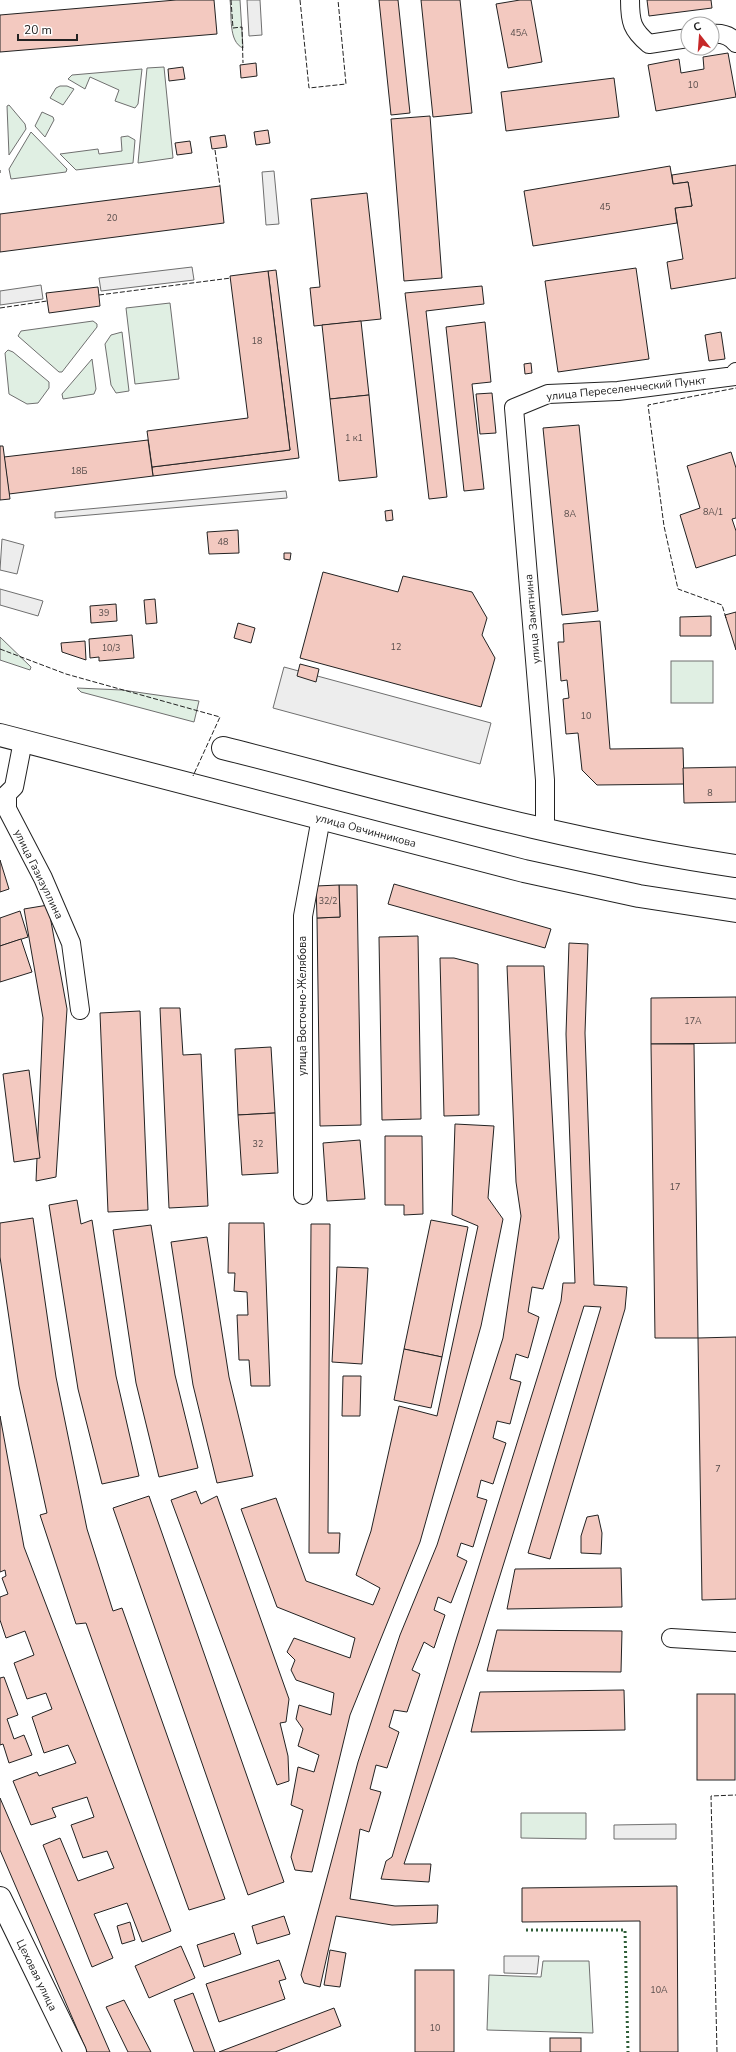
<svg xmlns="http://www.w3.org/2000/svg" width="736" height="2052" viewBox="0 0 736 2052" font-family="'Nunito Sans',sans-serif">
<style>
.green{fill:#e0efe3;stroke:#6f6f6f}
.parking{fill:#ededed;stroke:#6f6f6f}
.building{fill:#f3c9c0;stroke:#222}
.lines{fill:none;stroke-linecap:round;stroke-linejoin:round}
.minor-casing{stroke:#222;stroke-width:20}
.secondary-casing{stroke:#222;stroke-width:24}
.primary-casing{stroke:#222;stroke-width:24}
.minor{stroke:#fff;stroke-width:18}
.secondary{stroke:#fff;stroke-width:22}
.primary{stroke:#fff;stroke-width:22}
.hedge{stroke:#2f5e38;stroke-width:3;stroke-dasharray:2 3;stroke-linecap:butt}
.fence{stroke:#222;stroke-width:1;stroke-dasharray:5 2;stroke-linecap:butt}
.labels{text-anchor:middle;stroke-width:3;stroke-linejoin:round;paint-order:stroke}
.number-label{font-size:9px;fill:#564c4a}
.street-label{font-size:11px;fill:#222;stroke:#fff}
</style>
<rect width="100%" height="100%" fill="#fff"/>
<g class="green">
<path d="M230,0H240L243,48C228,42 232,14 230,0Z"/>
<path d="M164,67L173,158L138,163L147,68Z"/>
<path d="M142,69L138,104L135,108L115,101L119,90L90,77L85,89L68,79L72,75Z"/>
<path d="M60,86H67L74,89L63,105L50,98L56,88Z"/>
<path d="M9,105L25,124L26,129L9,155L7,106Z"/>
<path d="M42,112L53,117L54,120L45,137L35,126Z"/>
<path d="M31,132L67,169L66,172L11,179L9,169Z"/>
<path d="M128,136L135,140L133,163L76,170L60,154L98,149L99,154L122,151L121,137Z"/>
<path d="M170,303L179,379L135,384L126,308Z"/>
<path d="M93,321L97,324V327L62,372H59L18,336L21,331Z"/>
<path d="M122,332L129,391L116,393L111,385L105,344L111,335Z"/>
<path d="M8,350L13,352L49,382V388L38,403L27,404L9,394L5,353Z"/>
<path d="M92,359L96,389L94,394L63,399L62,394Z"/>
<path d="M0,637L31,667L30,670L0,660Z"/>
<rect x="671" y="661" width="42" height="42"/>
<path d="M77,688L122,690L199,701L194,722L81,692Z"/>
<path d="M521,1813H586V1839L521,1838Z"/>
<path d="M543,1961H589L593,2033L487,2030L489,1975L541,1977Z"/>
</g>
<g class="parking">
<path d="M247,0H260L262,35L249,36Z"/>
<path d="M274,171L279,224L266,225L262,172Z"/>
<path d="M192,267L194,280L101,291L99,278Z"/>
<path d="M41,285L43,299L0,305V291Z"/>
<path d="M286,491L287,498L55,518V512Z"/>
<path d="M2,539L24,545L17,574L0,570Z"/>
<path d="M0,589L43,601L38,616L0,605Z"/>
<path d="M284,667L491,723L480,764L273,708Z"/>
<path d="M676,1824V1839H614V1825Z"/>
<path d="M504,1956H539L537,1974L504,1973Z"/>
</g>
<g class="building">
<path d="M176,0H214L217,34L0,52V15Z"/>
<path d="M379,0H398L410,113L391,115Z"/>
<path d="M421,0H460L472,113L433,117Z"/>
<path d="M520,0H531L542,62L508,68L496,4Z"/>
<path d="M647,0H711L712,8L649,16Z"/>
<path d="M728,53L736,97L656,111L648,65L679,59L681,73L704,69L703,57Z"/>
<path d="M256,63L257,76L241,78L240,65Z"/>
<path d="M183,67L185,79L169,81L168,69Z"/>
<path d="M614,78L619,117L506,131L501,92Z"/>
<path d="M430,116L442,278L404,281L391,119Z"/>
<path d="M268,130L270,143L256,145L254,132Z"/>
<path d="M225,135L227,147L212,149L210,137Z"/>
<path d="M190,141L192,153L177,155L175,143Z"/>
<path d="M736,165V278L671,289L667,262L683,259L675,208L692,206L688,182L673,184L672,175Z"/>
<path d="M670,166L673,184L688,182L692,206L675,208L677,223L533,246L524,191Z"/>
<path d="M220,186L224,223L0,252V214Z"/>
<path d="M367,193L381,319L314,326L310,288L320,287L311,199Z"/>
<path d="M636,268L649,359L558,372L545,281Z"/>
<path d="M276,270L299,458L153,476L152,467L290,450L268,271Z"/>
<path d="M268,271L290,450L152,467L147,431L248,418L230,276Z"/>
<path d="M482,286L484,304L426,311L447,497L429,499L405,293Z"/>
<path d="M98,287L100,306L49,313L46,293Z"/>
<path d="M361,321L369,395L330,399L322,325Z"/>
<path d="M485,322L491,382L472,384L484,489L464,491L446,327Z"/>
<path d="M721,332L725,359L709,361L705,335Z"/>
<path d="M531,363L532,373L525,374L524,364Z"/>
<path d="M492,393L496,433L480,434L476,394Z"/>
<path d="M369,395L377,477L339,481L330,399Z"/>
<path d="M579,425L598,611L562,615L543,428Z"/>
<path d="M148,440L153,476L9,494L4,457Z"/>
<path d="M0,446H3L10,499L0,500Z"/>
<path d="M731,452L736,468V518L732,519L736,531V555L696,568L680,515L700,508L687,466Z"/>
<path d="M392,510L393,520L386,521L385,511Z"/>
<path d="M238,530L239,553L209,554L207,532Z"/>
<path d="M284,553H291L290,560L284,559Z"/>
<path d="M323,572L398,592L403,576L472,592L487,618L482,635L495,658L481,707L300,658Z"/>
<path d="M155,599L157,623L146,624L144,600Z"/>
<path d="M116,604L117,621L91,623L90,606Z"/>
<path d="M736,612V650L725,615Z"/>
<path d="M711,616V636H680V617Z"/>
<path d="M600,621L610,749L683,748L684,784L597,785L582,770L578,733L566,734L563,699L569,698L567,680L561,681L558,642H564L563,624Z"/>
<path d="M238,623L255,628L251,643L234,638Z"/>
<path d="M132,635L134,658L99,661V657L90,658L89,639Z"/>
<path d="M85,641L86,660L62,652L61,643Z"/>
<path d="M300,664L319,669L316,682L297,676Z"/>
<path d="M736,767V802L684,803L683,768Z"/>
<path d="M0,860L9,889L0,892Z"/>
<path d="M394,884L551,929L545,948L388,904Z"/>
<path d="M339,885H357L361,1125L320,1126L317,918L340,917Z"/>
<path d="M339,885L340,917L317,918L316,886Z"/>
<path d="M48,905L67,1009L56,1177L36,1181L43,1018L24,909Z"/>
<path d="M20,911L28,937L0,946V918Z"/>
<path d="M418,936L421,1119L382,1120L379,937Z"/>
<path d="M21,939L32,972L0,982V946Z"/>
<path d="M569,943L588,944L585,1033L594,1285L627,1287L625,1309L550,1559L528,1553L601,1307L584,1306L479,1643L404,1864H431L429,1882L381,1879L386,1861L392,1857L455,1643L561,1301L563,1283H575L566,1034Z"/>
<path d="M440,958H454L478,964L479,1115L444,1116Z"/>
<path d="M507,966H544L559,1238L543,1289L532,1287L528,1312L539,1317L528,1358L516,1354L510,1379L521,1382L510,1424L497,1421L493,1438L506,1443L493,1484L481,1480L477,1497L487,1500L473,1547L461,1543L457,1556L467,1561L451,1603L438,1597L434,1610L445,1615L434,1648L424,1642L412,1670L420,1674L407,1712L394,1710L389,1727L399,1732L387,1768L376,1765L370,1789L381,1792L369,1832L360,1829L350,1899L395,1906L438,1905L437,1923L392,1925L336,1916L320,1987L304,1983L301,1975L358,1762L400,1635L437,1545L503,1338L521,1216L516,1182Z"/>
<path d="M736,997V1043L651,1044V998Z"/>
<path d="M160,1008H180L183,1055L201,1054L208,1206L169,1208Z"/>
<path d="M140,1011L148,1210L108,1212L100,1013Z"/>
<path d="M651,1044H694L698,1338H655Z"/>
<path d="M271,1047L275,1113L238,1115L235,1049Z"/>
<path d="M29,1070L40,1158L14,1162L3,1074Z"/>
<path d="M275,1113L278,1173L242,1175L238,1115Z"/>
<path d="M455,1124L494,1126L488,1198L503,1219L481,1326L420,1542L350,1715L312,1872L295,1870L291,1857L303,1810L291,1805L298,1767L314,1772L319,1755L298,1746L303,1729L296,1719L299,1705L331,1715L334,1693L296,1680L291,1670L295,1660L287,1652L294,1638L350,1658L355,1638L277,1607L241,1509L276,1498L306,1581L373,1605L380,1588L356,1575L371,1531L399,1406L437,1416L478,1226L452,1215Z"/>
<path d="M385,1136H422L423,1214L404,1215V1205H385Z"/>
<path d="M360,1140L365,1199L327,1201L323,1143Z"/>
<path d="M77,1200L81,1224L92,1220L116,1376L139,1476L102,1484L78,1389L49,1205Z"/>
<path d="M33,1218L56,1377L87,1529L113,1611L122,1608L225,1899L189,1910L86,1623L76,1624L40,1515L47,1513L19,1386L0,1257V1223Z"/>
<path d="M431,1220L468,1227L442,1357L404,1349Z"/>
<path d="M229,1223H264L270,1386H251L249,1360H239L237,1315H248L247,1292L234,1291L235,1273H228Z"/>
<path d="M311,1224H330L328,1533H340L339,1553H309Z"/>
<path d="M151,1225L175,1375L198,1468L159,1477L136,1383L113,1230Z"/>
<path d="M207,1237L229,1377L253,1476L217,1483L193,1385L171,1242Z"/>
<path d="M337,1267L368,1268L362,1364L332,1362Z"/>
<path d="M736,1337V1599L702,1600L698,1338Z"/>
<path d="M404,1349L442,1357L431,1408L394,1400Z"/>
<path d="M343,1376H361L360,1416H342Z"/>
<path d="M0,1416L24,1547L171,1931L142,1942L127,1903L94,1914L113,1958L92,1967L43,1845L60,1838L78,1881L114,1868L107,1851L83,1858L71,1825L94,1817L87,1797L52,1808L56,1817L31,1825L13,1781L37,1772L39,1776L76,1763L68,1745L44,1753L32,1717L52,1709L46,1693L27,1699L14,1663L34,1655L25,1631L6,1638L0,1620V1597L8,1594L2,1578L6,1576L5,1570L0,1572Z"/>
<path d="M196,1491L201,1504L217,1496L289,1699L286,1722L280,1723L288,1756L289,1781L277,1785L171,1500Z"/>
<path d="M149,1496L284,1882L248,1895L113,1508Z"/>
<path d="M598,1515L602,1533L601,1554L581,1553V1536L587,1517Z"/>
<path d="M621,1568L622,1607L507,1609L515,1569Z"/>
<path d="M497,1630L622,1631L621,1672L487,1671Z"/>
<path d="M4,1677L18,1715L7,1719L14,1739L24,1735L32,1755L9,1763L3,1744L0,1745V1678Z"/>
<path d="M624,1690L625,1730L471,1732L480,1692Z"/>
<rect x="697" y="1694" width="38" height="86"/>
<path d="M0,1798L110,2052H87L0,1850Z"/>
<path d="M677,1886L678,2052H640V1921L522,1922V1888Z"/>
<path d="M284,1916L290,1934L257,1944L252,1926Z"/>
<path d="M130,1922L135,1940L122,1944L117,1926Z"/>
<path d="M234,1933L241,1954L204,1967L197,1945Z"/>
<path d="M181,1946L195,1978L149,1998L135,1966Z"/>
<path d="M330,1950L346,1953L340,1987L324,1985Z"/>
<path d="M279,1960L286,1979L279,1981L285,1999L219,2022L206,1984Z"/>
<rect x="415" y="1970" width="39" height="82"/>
<path d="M193,1993L215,2052H194L174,2000Z"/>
<path d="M124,2000L151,2052H128L106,2007Z"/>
<path d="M334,2008L341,2026L275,2052H219Z"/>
<rect x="550" y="2038" width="31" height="14"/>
</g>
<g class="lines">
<defs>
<g id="minor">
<path d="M630,0C630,22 632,30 649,44L688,38"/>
<path d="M712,34C722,33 730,35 736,43"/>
<path d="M23,741L14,787L7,794V809L43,878L71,943L80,1010"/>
<path d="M545,831V780L514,408L548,394L618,391L735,376L736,372"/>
<path d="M303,1195V916L321,818"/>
<path d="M671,1638L736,1642"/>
</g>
<path id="secondary" d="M0,1898L75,2052"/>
<g id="primary">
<path d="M0,735L524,871L639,896L736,911"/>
<path d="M223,748C393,791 562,841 736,866"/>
</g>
</defs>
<use href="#minor" class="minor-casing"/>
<use href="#secondary" class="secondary-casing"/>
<use href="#primary" class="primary-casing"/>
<use href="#minor" class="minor"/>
<use href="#secondary" class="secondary"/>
<use href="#primary" class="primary"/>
<path class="hedge" d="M526,1930H625L628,2052"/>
<g class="fence">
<path d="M231,0L233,28L242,27L243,63"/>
<path d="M300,0L309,88L346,84L338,0"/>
<path d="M215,150L220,186"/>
<path d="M0,170V173"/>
<path d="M99,295L231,278"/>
<path d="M0,308L47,301"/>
<path d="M726,618L722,605L678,589L664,526L648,405L736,388"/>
<path d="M0,649L66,674L220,717L193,776"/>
<path d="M717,2052L711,1796L736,1795"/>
</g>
</g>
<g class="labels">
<g class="number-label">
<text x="519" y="36">45А</text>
<text x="693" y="88">10</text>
<text x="605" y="210">45</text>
<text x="112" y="221">20</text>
<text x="257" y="344">18</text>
<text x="354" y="441">1 к1</text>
<text x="79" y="474">18Б</text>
<text x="713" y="515">8А/1</text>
<text x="570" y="517">8А</text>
<text x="223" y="545">48</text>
<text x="104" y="616">39</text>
<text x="396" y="650">12</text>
<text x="111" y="651">10/3</text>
<text x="586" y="719">10</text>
<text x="710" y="796">8</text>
<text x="328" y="904">32/2</text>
<text x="693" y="1024">17А</text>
<text x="258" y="1147">32</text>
<text x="675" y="1190">17</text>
<text x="718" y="1472">7</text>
<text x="659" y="1993">10А</text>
<text x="435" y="2031">10</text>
</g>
<g class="street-label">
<text transform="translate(626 388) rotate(-6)" y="4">улица Переселенческий Пункт</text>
<text transform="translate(532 619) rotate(-95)" y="4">улица Замятнина</text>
<text transform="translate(366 830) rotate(15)" y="4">улица Овчинникова</text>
<text transform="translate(39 874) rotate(64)" y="4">улица Газизуллина</text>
<text transform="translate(302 1006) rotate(-90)" y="4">улица Восточно-Желябова</text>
<text transform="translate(37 1975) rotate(64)" y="4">Цеховая улица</text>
</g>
</g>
<g transform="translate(700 36) rotate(343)"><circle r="19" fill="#ffffff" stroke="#a7a7a7"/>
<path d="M0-3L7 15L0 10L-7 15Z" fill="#c62828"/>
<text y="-6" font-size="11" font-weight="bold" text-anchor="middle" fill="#222222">С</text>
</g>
<path d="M18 34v6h59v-6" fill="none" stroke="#222222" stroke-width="2"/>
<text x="24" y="34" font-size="12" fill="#222222" stroke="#ffffff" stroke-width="3" paint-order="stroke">20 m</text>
</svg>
